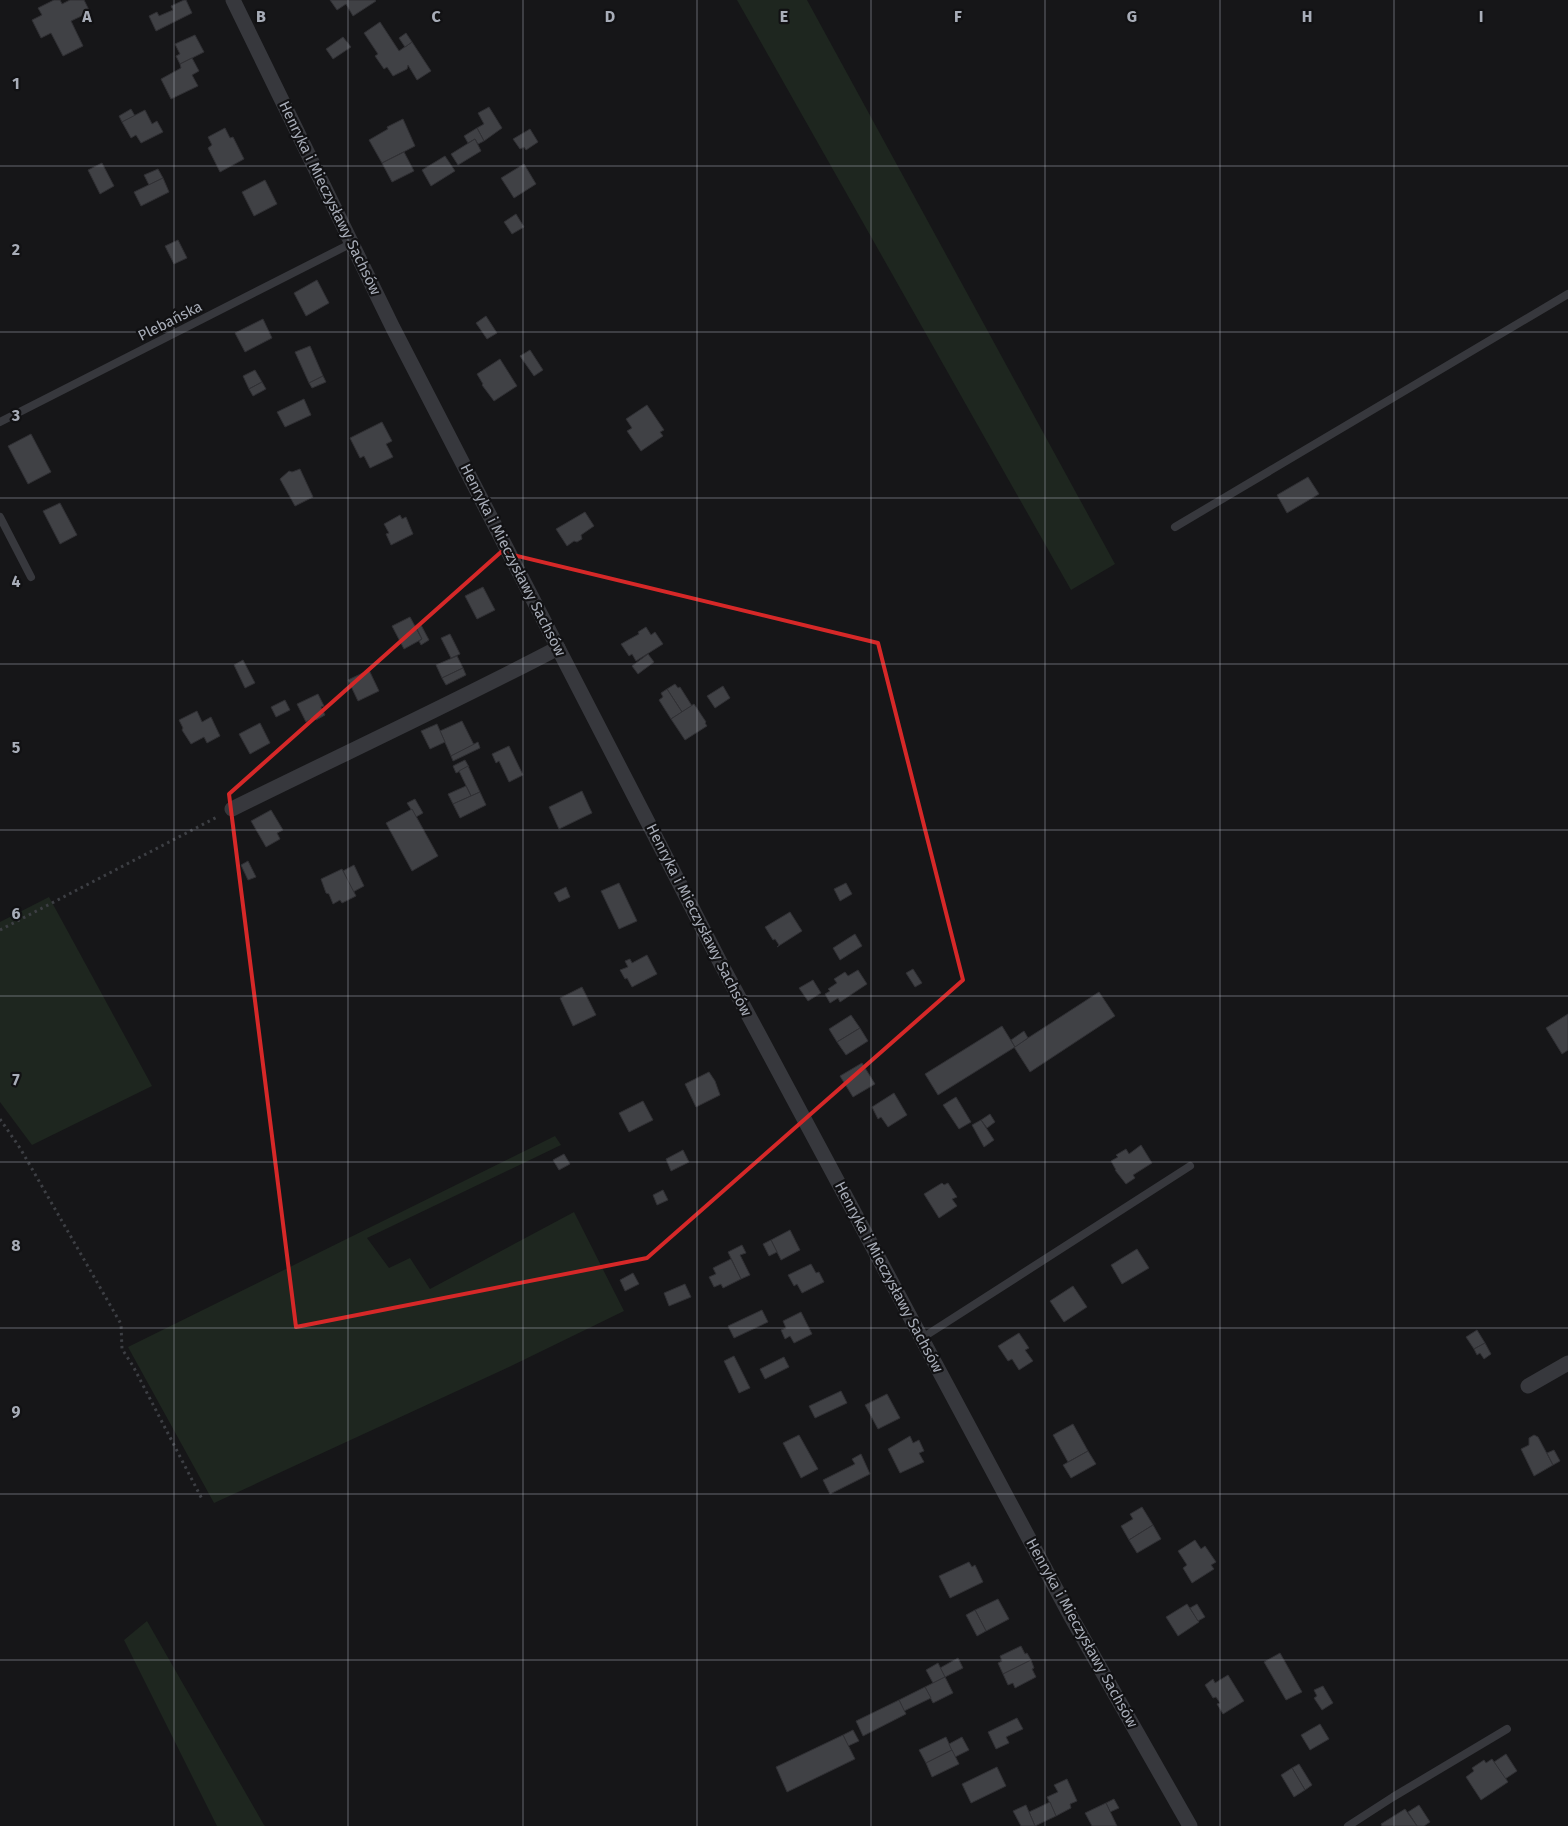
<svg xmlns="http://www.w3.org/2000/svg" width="1568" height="1826" viewBox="0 0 1568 1826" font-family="'Fira Sans',sans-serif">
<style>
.green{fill:#1e261f}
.building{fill:#404145;stroke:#303034}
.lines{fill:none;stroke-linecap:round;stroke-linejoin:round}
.path{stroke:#3d3f44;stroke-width:3;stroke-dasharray:2.5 4;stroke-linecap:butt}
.service{stroke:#37383d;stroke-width:8}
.minor{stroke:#37383d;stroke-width:15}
.marked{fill:none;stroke:#d62828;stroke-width:4;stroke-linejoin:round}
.grid{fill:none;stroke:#a8adb8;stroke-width:1;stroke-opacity:0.55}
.labels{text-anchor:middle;stroke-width:4.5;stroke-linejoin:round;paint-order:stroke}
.street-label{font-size:15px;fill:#a8adb8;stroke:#111113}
.grid-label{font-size:16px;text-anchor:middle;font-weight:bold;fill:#a8adb8;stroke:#111113;stroke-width:4.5;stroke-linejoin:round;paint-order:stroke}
</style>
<rect width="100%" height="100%" fill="#161618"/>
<g class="green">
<path d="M737,0H807L1115,564L1071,590Z"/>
<path d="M49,897L152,1086L32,1145L0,1102V922Z"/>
<path d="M555,1136L561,1145L367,1238L389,1268L410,1258L430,1289L574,1212L624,1311L509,1367L214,1503L128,1347Z"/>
<path d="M147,1621L264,1825L265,1826H217L124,1640Z"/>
</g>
<g class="building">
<path d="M54,0H60L62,4L70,0H84L90,12L71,21L83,46L63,56L51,33L41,38L32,20L42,15L38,8Z"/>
<path d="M184,0H186L192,13L156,31L149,16L157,12L159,16L173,10L171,6Z"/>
<path d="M330,0H375L376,1L353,16L346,4L337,10Z"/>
<path d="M380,22L399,51L412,42L431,71L417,80L408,65L407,69L393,76L387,67L384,69L375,56L378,54L364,33Z"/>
<path d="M406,33L412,42L405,47L399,38Z"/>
<path d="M195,35L204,52L180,64L176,56L180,54L175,44Z"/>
<path d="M343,37L351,47L333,59L326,49Z"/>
<path d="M192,58L199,71L192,75L198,86L171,99L161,79L181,68L180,64Z"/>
<path d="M489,107L502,128L484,141L477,128L484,124L478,113Z"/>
<path d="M131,109L135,116L122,122L119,116Z"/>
<path d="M145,110L152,124L157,121L163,132L141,143L136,135L131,138L122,122Z"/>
<path d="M403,119L415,146L382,163L369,140L388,129L387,127Z"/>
<path d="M225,128L230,138L233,137L244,159L220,172L208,148L212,145L208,137Z"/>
<path d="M477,128L484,141L478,144L475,139L468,143L464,136Z"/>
<path d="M530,129L538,142L526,150L524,147L520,149L513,139Z"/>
<path d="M475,139L481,151L458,165L451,154Z"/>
<path d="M404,152L414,171L392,182L382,163Z"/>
<path d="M445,156L455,171L431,186L422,170Z"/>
<path d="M102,163L114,186L100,194L88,170Z"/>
<path d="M524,164L536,184L514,198L501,178Z"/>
<path d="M158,169L163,178L149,185L144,175Z"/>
<path d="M163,178L169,192L141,206L134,192Z"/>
<path d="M265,180L277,204L254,216L242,192Z"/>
<path d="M516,214L524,227L512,234L504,222Z"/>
<path d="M178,240L187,258L174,264L165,246Z"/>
<path d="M317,280L329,303L306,316L294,293Z"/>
<path d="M486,316L497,333L487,339L476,323Z"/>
<path d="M263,319L272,338L245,352L235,333Z"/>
<path d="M310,346L323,376L309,383L295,352Z"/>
<path d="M530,350L543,370L534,376L520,356Z"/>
<path d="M500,359L517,386L494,401L482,385L483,384L477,374Z"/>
<path d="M255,370L262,382L249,389L243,376Z"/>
<path d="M323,376L326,382L312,388L309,383Z"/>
<path d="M262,382L266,389L253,396L249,389Z"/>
<path d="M304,399L311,415L285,427L277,412Z"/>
<path d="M647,405L664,430L660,432L663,436L641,451L627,431L632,428L626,419Z"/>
<path d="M382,422L392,441L386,444L393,457L370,468L364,456L360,458L350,438Z"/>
<path d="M31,434L51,472L28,484L8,446Z"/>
<path d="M300,469L313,497L295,506L280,479L289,471L292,472Z"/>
<path d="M1308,477L1319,494L1287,513L1277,495Z"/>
<path d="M60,503L77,535L60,544L43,511Z"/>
<path d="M585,512L594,526L581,535L582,539L577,542L574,541L567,546L556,529Z"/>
<path d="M400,515L402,519L406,517L413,534L391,545L386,534L389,533L384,524Z"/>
<path d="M483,587L495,610L477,619L465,596Z"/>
<path d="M410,617L422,639L404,649L392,626Z"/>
<path d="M421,625L429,640L421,645L419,641L422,639L416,627Z"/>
<path d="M646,627L651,635L655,632L663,644L636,661L632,654L629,656L621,644L639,634L638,632Z"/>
<path d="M450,634L460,654L451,658L441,638Z"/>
<path d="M648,654L654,662L638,674L632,666Z"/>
<path d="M457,656L463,668L442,678L436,665Z"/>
<path d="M243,660L255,683L245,688L234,665Z"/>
<path d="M463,668L466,675L446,685L442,678Z"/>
<path d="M369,670L379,691L358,701L348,680Z"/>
<path d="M675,684L678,688L680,687L692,706L682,712L667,689Z"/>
<path d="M723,686L730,698L715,708L707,696Z"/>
<path d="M667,689L682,712L671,719L659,700L663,697L661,693Z"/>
<path d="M318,694L324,706L321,707L325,715L316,720L314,717L306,722L297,704Z"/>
<path d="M285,700L290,710L276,717L271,707Z"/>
<path d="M694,704L706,722L705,723L707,726L685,740L671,719Z"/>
<path d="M197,711L202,722L211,717L220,736L207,743L204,737L191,744L182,730L183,728L179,720Z"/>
<path d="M462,721L474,745L451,756L440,731Z"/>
<path d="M260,723L270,743L250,754L239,734Z"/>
<path d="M437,724L445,742L430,749L421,731Z"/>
<path d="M478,742L480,748L453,761L451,756Z"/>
<path d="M509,746L523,775L509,782L499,761L496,763L492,754Z"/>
<path d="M465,760L469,767L456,773L453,766Z"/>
<path d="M468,766L480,792L471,796L459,771Z"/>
<path d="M466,786L471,796L453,804L448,794Z"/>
<path d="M582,791L592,813L559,829L549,807Z"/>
<path d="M480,792L486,805L460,818L453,804Z"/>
<path d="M415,799L423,813L416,817L407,803Z"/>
<path d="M412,809L438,856L412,871L386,823Z"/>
<path d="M271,810L283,830L277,833L280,839L266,847L251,821Z"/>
<path d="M248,861L256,877L248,880L241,865Z"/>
<path d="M354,865L364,886L353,892L343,871Z"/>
<path d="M342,869L356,896L342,903L340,900L333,904L329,894L326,893L321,879Z"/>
<path d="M619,883L637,921L619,929L601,891Z"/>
<path d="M846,883L852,894L840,901L834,889Z"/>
<path d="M566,887L570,897L559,902L554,893Z"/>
<path d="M790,912L802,931L777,947L779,945L775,939L773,940L765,927Z"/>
<path d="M855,934L862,946L840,960L833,948Z"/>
<path d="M647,955L657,974L632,987L627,978L625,979L620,970L628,967L625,961L630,959L632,963Z"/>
<path d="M913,969L922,983L915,987L906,973Z"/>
<path d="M858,970L867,984L840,1002L838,998L830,1003L825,994L830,991L828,989L837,983L834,979L845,972L848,976Z"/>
<path d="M813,980L821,993L808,1001L799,988Z"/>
<path d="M582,987L596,1015L573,1026L560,998Z"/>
<path d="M1099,992L1115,1016L1030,1072L1014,1047Z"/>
<path d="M1568,1014V1050L1562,1054L1546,1028Z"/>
<path d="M851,1015L860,1028L837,1042L829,1029Z"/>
<path d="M1002,1026L1015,1047L938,1095L925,1074Z"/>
<path d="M860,1028L868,1041L846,1055L837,1042Z"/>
<path d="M1024,1031L1028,1038L1015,1047L1011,1040Z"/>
<path d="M862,1063L875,1084L853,1097L840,1076Z"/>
<path d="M709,1072L715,1081L720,1095L696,1107L685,1084Z"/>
<path d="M894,1093L907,1115L888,1127L881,1117L878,1119L872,1107Z"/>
<path d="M956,1097L971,1122L959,1129L943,1105Z"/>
<path d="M643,1101L653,1120L629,1132L619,1113Z"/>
<path d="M990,1114L995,1122L987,1128L981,1120Z"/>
<path d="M981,1120L994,1140L984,1147L972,1125Z"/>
<path d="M1141,1145L1152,1163L1133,1175L1135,1178L1126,1184L1115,1170H1116L1111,1161L1118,1157L1116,1155L1126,1149L1129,1154Z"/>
<path d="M683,1150L689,1162L671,1171L666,1159Z"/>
<path d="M564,1154L570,1164L559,1170L553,1160Z"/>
<path d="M942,1183L944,1185L948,1183L957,1197L952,1199L957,1206L939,1218L924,1194Z"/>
<path d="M663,1190L668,1200L657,1205L653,1195Z"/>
<path d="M790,1230L800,1250L781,1260L771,1240Z"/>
<path d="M771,1240L777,1252L769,1256L763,1244Z"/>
<path d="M742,1245L746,1253L740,1255L750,1275L741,1279L728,1252Z"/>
<path d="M1137,1249L1149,1268L1122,1284L1111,1265Z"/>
<path d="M731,1259L741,1279L723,1288L721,1284L714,1287L709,1277L716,1274L713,1268Z"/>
<path d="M811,1264L816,1273L819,1272L824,1282L802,1293L797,1284L794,1286L788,1275Z"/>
<path d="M633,1273L639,1284L625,1291L620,1280Z"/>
<path d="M685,1284L691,1297L669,1306L664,1293Z"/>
<path d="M1073,1286L1087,1307L1064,1322L1050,1301Z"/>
<path d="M762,1310L768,1322L734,1338L728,1326Z"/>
<path d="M801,1312L812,1334L794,1343L790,1336L785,1339L781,1330L786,1328L783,1321Z"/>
<path d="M1477,1330L1485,1343L1474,1349L1466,1337Z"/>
<path d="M1019,1333L1029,1348L1025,1350L1033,1361L1019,1370L1012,1359L1008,1361L998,1346Z"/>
<path d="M1485,1343L1491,1354L1484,1359L1480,1353L1477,1355L1474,1349Z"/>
<path d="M734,1356L750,1388L739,1393L724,1361Z"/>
<path d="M784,1357L789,1367L765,1379L760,1369Z"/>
<path d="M841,1391L847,1403L815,1418L809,1406Z"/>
<path d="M887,1394L900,1418L878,1429L865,1405Z"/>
<path d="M1073,1424L1088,1451L1068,1462L1053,1435Z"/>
<path d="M799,1435L818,1469L801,1478L783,1443Z"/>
<path d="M1534,1435L1538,1437L1553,1465L1534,1476L1521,1449L1529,1445V1438Z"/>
<path d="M910,1436L913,1443L919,1440L924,1451L919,1453L924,1462L900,1473L888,1449Z"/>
<path d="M1554,1450L1560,1461L1553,1465L1547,1453Z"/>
<path d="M1088,1451L1096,1464L1071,1478L1063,1465Z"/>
<path d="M861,1454L870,1474L830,1494L823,1480L855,1464L852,1459Z"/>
<path d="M1142,1507L1153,1525L1129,1540L1121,1526L1133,1519L1130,1514Z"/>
<path d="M1153,1525L1161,1539L1137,1553L1129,1540Z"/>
<path d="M1195,1540L1201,1549L1205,1546L1216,1562L1211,1565L1214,1569L1192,1583L1183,1568L1187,1565L1178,1551Z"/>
<path d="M969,1562L972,1567L975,1565L983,1582L950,1598L939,1576Z"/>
<path d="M998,1599L1009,1619L986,1631L975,1610Z"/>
<path d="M1187,1604L1199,1622L1178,1636L1166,1617Z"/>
<path d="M1197,1604L1205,1617L1198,1621L1190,1608Z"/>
<path d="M975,1610L986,1631L977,1636L966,1615Z"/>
<path d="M1021,1646L1025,1654L1027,1653L1031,1660L1003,1674L998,1663L1002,1661L1000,1656Z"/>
<path d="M1280,1653L1302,1692L1286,1700L1264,1662Z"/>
<path d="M958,1658L963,1668L945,1677L940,1668Z"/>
<path d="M1031,1660L1034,1668L1032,1669L1036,1677L1015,1688L1013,1683L1008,1685L1003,1674Z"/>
<path d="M938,1663L945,1677L933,1683L926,1670Z"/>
<path d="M1228,1675L1244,1701L1223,1714L1217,1704L1220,1703L1216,1697L1213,1698L1205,1685L1213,1679L1215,1683Z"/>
<path d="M945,1677L953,1693L933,1703L925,1687Z"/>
<path d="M1323,1686L1333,1703L1322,1710L1314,1698L1317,1696L1314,1690Z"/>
<path d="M925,1687L931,1698L904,1711L899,1700Z"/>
<path d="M899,1700L906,1714L863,1736L856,1721Z"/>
<path d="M1017,1718L1023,1729L1006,1737L1009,1743L996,1749L988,1732Z"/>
<path d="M1320,1724L1329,1739L1310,1750L1301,1735Z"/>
<path d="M853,1730L859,1741L848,1746L843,1735Z"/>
<path d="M843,1735L855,1759L787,1792L776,1767Z"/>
<path d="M946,1737L952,1750L926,1763L919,1750Z"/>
<path d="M962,1737L969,1750L955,1757L949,1744Z"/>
<path d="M952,1750L959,1764L932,1777L926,1763Z"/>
<path d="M1506,1754L1517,1771L1505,1779L1494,1762Z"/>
<path d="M1492,1759L1508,1782L1481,1800L1466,1777L1474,1771L1472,1768L1484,1760L1486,1763Z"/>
<path d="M1299,1764L1312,1785L1305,1790L1292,1768Z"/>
<path d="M997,1767L1006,1786L971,1803L962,1784Z"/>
<path d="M1292,1768L1305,1790L1294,1797L1281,1775Z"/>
<path d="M1067,1779L1077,1801L1070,1804L1071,1808L1056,1816L1047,1797L1058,1792L1054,1785Z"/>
<path d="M1114,1799L1119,1808L1110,1812L1106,1803Z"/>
<path d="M1050,1802L1056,1816L1035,1826L1029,1812Z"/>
<path d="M1106,1803L1117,1826H1092L1085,1813Z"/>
<path d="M1026,1805L1035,1826H1021L1013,1811Z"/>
<path d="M1419,1805L1430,1822L1424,1826H1417L1408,1812Z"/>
<path d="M1405,1809L1417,1826H1382L1381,1824Z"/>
</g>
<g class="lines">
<g class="path">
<path d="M0,930L219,816"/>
<path d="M0,1119L20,1148L121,1324L122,1349L133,1366L202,1499"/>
</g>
<g class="service">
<path d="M0,422L352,243"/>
<path d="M0,517L31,577"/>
<path d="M1175,527L1568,294"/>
<path d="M922,1338L1190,1166"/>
<path d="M1348,1826L1393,1797L1507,1729"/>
</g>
<g class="minor">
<path d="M233,0L393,328L721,964L1070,1615L1190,1826"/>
<path d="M232,809C341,755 451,704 558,648"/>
<path d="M1528,1386L1568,1363"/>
</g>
</g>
<path class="marked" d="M501,552L878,643L963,980L647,1258L296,1327L229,794Z"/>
<path class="grid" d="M174,0V1826M348,0V1826M523,0V1826M697,0V1826M871,0V1826M1045,0V1826M1220,0V1826M1394,0V1826M0,166H1568M0,332H1568M0,498H1568M0,664H1568M0,830H1568M0,996H1568M0,1162H1568M0,1328H1568M0,1494H1568M0,1660H1568"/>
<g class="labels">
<g class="street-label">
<text transform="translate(330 198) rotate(64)" y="5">Henryka i Mieczysławy Sachsów</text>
<text transform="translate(170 321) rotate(-27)" y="5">Plebańska</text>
<text transform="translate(513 560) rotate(63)" y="5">Henryka i Mieczysławy Sachsów</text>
<text transform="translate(699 920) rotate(63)" y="5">Henryka i Mieczysławy Sachsów</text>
<text transform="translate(889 1277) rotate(62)" y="5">Henryka i Mieczysławy Sachsów</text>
<text transform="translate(1082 1633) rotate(61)" y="5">Henryka i Mieczysławy Sachsów</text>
</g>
</g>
<g class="grid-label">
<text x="87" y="22">A</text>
<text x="261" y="22">B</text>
<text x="436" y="22">C</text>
<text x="610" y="22">D</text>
<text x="784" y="22">E</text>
<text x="958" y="22">F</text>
<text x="1132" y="22">G</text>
<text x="1307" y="22">H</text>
<text x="1481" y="22">I</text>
<text x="16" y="89">1</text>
<text x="16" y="255">2</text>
<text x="16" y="421">3</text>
<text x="16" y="587">4</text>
<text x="16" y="753">5</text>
<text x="16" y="919">6</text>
<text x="16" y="1085">7</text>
<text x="16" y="1251">8</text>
<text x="16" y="1417">9</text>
</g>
</svg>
